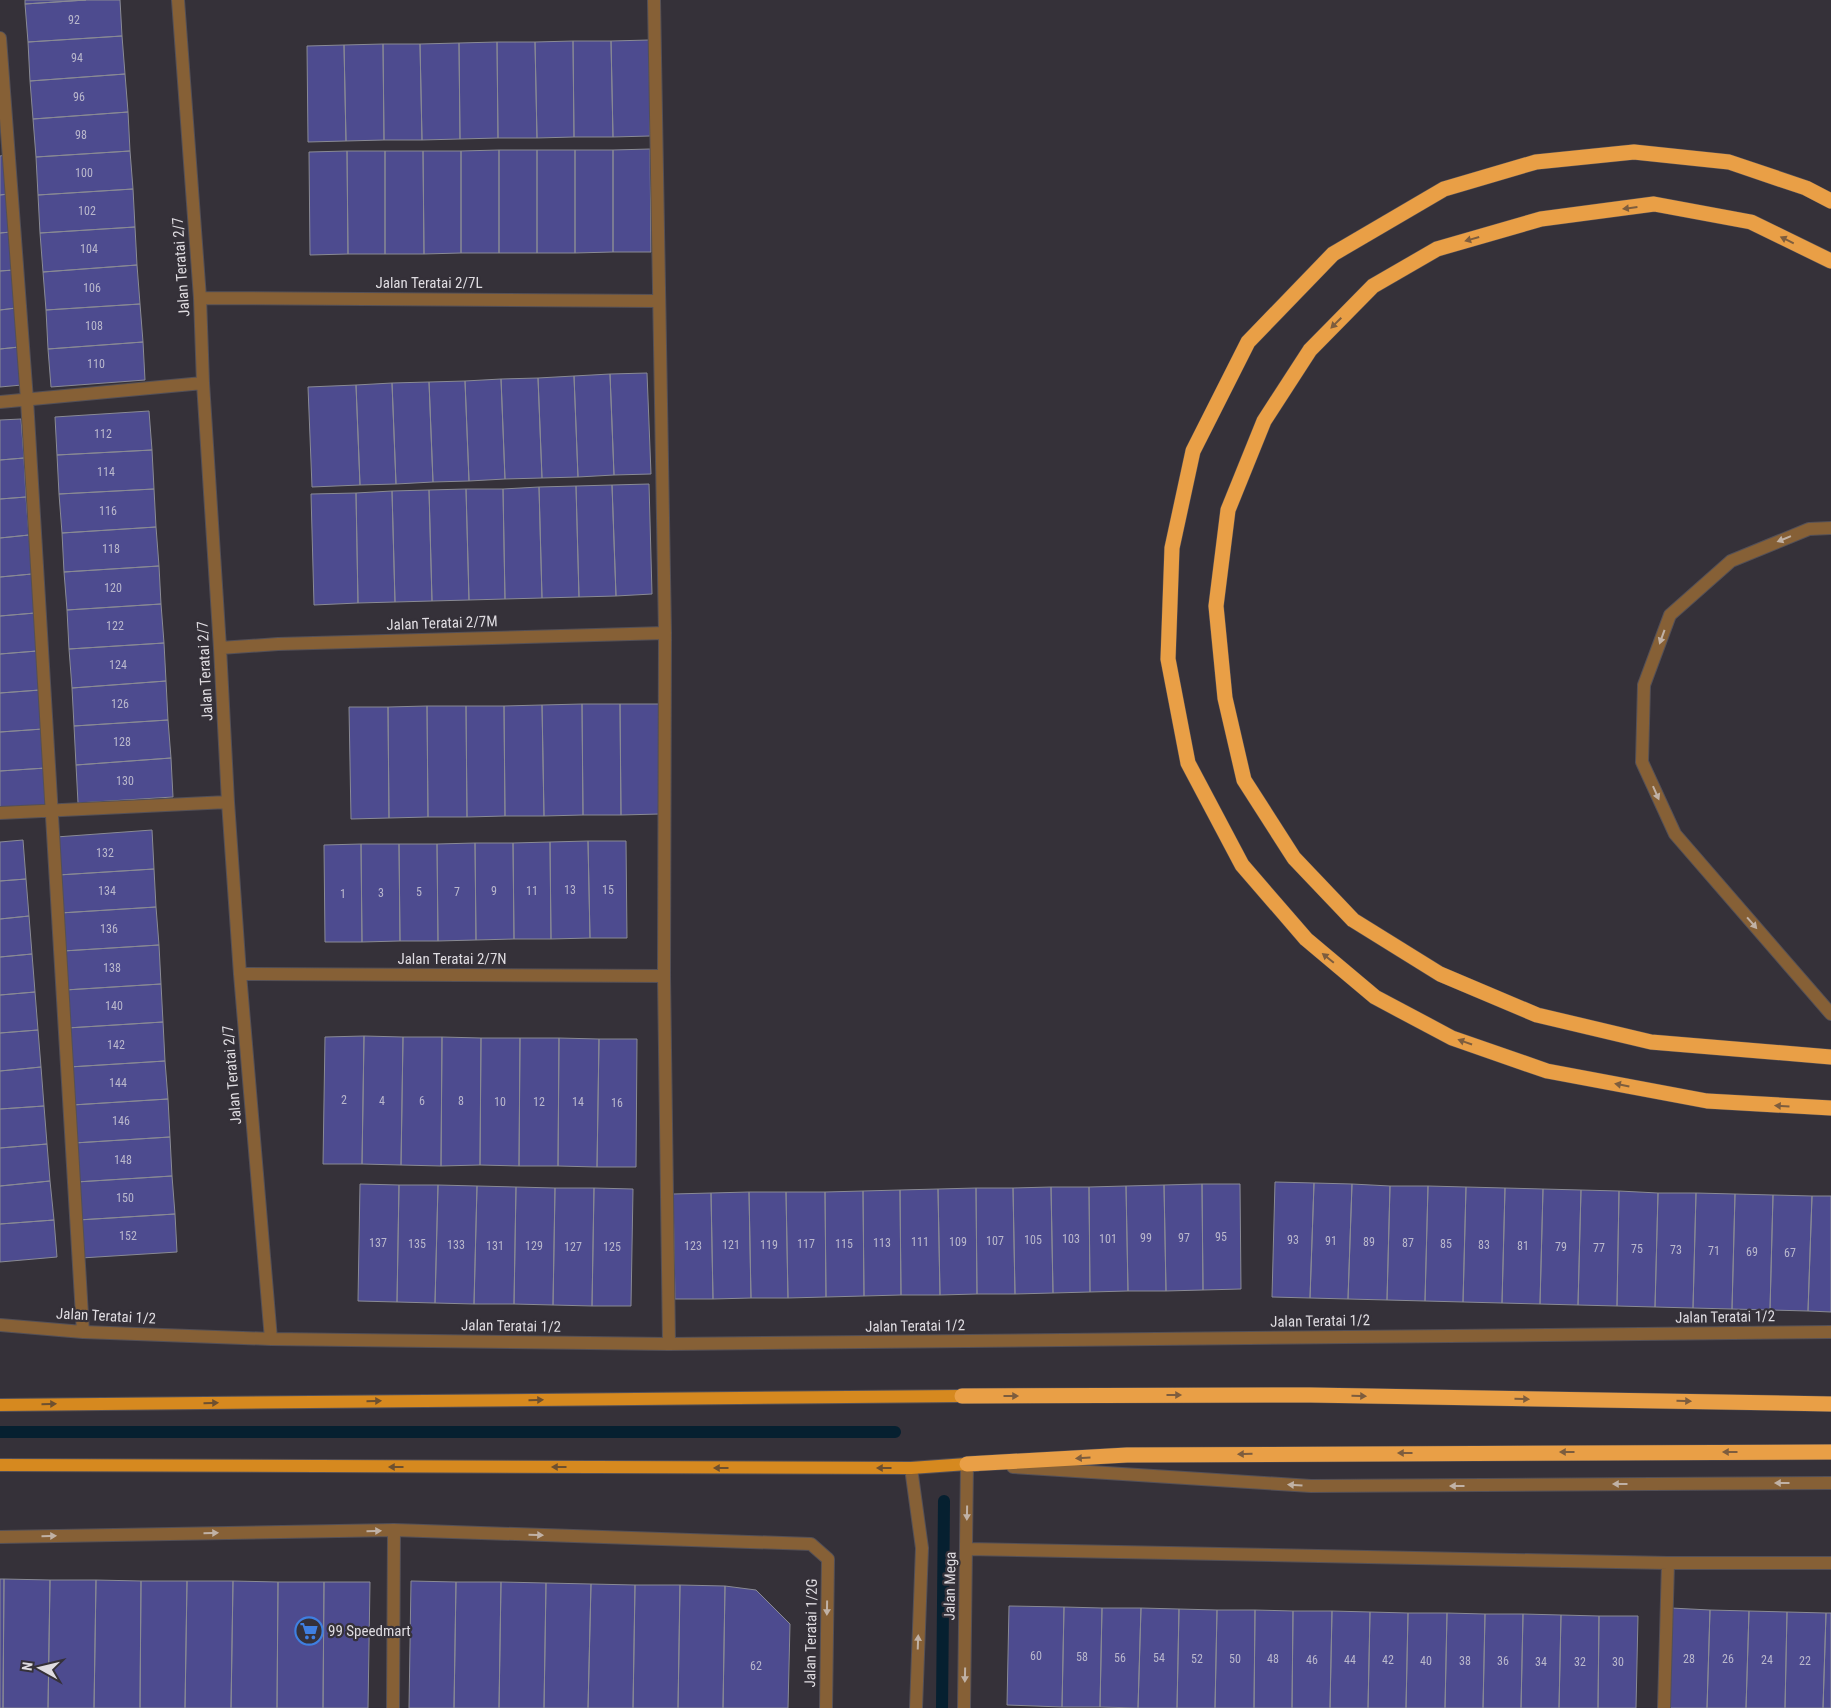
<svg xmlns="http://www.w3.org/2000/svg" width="1831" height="1708" font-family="'Roboto Condensed',sans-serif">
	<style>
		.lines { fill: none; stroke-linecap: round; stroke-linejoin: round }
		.stream { stroke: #062030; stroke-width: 12 }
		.building { fill: #4d4b8f; stroke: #898a94 }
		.minor-casing { stroke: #545057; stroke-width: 14 }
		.major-casing { stroke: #545057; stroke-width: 14 }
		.highway-casing { stroke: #545057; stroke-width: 16 }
		.minor { stroke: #866036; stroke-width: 12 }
		.major { stroke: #d6891f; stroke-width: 12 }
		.highway { stroke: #e99f46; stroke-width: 15 }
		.oneway { fill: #7d5d3e }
		.oneway2 { fill: #c0b1a5 }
		.oneway3 { fill: #6d5030 }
		.labels { text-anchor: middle; stroke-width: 4.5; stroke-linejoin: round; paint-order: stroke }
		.number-label { font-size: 12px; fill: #bab8cc }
		.street-label { font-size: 15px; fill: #dfdce1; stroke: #353139 }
		.poi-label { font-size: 15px; fill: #dfdce1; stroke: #353139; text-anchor: start }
	</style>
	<rect width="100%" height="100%" fill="#353139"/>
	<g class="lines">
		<!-- stream -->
		<path class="stream" d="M0,1432h895
			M942,1708l2,-207"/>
	</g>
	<!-- building -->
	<path class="building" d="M25,0h61l-61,4z
		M86,0h34l2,36 -94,6 -3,-38z
		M122,36l3,38 -95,7 -2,-39z
		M649,40l1,96 -37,1 -2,-96z
		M573,41l1,96 -37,1 -2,-96z
		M573,41h38l2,96h-39z
		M497,42l1,96 -38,1 -1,-96z
		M497,42h38l2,96h-39z
		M459,43l1,96 -38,1 -2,-96z
		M383,44l1,96 -38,1 -2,-96z
		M383,44h37l2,96h-38z
		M344,45l2,96 -38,1 -1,-96z
		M125,74l3,38 -95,7 -3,-38z
		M128,112l2,39 -94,6 -3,-38z
		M650,149l1,103h-38v-102z
		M499,150h38v103h-38z
		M499,150v103h-38v-102z
		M537,150h38v103h-38z
		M575,150h38v102l-38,1z
		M130,151l3,38 -95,6 -2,-38z
		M347,151h38v103h-37z
		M347,151l1,103 -38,1 -1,-103z
		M385,151h38l1,103h-39z
		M423,151h38v102l-37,1z
		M5,155l3,39 -8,1v-39z
		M133,189l2,38 -95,6 -2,-38z
		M8,194l3,38 -11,1v-38z
		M135,227l2,38 -94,7 -3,-39z
		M11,232l3,38 -14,1v-38z
		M137,265l3,39 -94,6 -3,-38z
		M14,270l2,38 -16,2v-39z
		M140,304l3,38 -95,7 -2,-39z
		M16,308l3,39 -19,2v-39z
		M143,342l2,38 -94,7 -3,-38z
		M19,347l3,38 -22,2v-38z
		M647,373l4,101 -37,1 -4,-101z
		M610,374l4,101 -36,2 -4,-101z
		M574,376l4,101 -36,1 -4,-100z
		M538,378l4,100 -37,1 -4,-100z
		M501,379l4,100 -36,2 -4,-100z
		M465,381l4,100 -36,1 -4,-100z
		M429,382l4,100 -37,2 -4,-101z
		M392,383l4,101 -36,1 -4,-100z
		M356,385l4,100 -48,2 -4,-100z
		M149,411l3,39 -95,5 -2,-38z
		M21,419l3,39 -24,2v-40z
		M152,450l2,39 -95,5 -2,-39z
		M24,458l2,39 -26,2v-39z
		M649,484l3,110 -36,2 -4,-111z
		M612,485l4,111 -37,1 -3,-111z
		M576,486l3,111 -37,1 -3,-111z
		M539,487l3,111 -37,1 -2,-110z
		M154,489l2,38 -94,6 -3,-39z
		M466,489h37l2,110 -36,1z
		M466,489l3,111 -37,1 -3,-111z
		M429,490l3,111 -37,1 -3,-111z
		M392,491l3,111 -37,1 -2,-110z
		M356,493l2,110 -44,2 -3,-111z
		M26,497l3,38 -29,3v-39z
		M156,527l3,39 -95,6 -2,-39z
		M29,535l3,39 -32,3v-39z
		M159,566l2,38 -94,6 -3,-38z
		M32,574l3,39 -35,3v-39z
		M161,604l3,39 -95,6 -2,-39z
		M35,613l2,38 -37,3v-38z
		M164,643l2,38 -94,7 -3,-39z
		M37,651l3,39 -40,3v-39z
		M166,681l2,39 -94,6 -2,-38z
		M40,690l3,39 -43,3v-39z
		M582,704l1,111 -39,1 -2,-111z
		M582,704h38l1,111h-38z
		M620,704h39l1,110 -39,1z
		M542,705l2,111h-39l-1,-110z
		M427,706l1,111 -39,1 -1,-111z
		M427,706h39l1,111h-39z
		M466,706h38l1,110 -38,1z
		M349,707h39l1,111 -38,1z
		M168,720l3,38 -95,7 -2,-39z
		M43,729l3,39 -46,3v-39z
		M171,758l2,39 -95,6 -2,-38z
		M46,768l3,39 -49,3v-39z
		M152,830l2,39 -96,6 -2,-38z
		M23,840l3,39 -26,2v-39z
		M588,841h38l1,97h-37z
		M588,841l2,97 -39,1 -1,-97z
		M550,842l1,97h-37l-1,-96z
		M475,843h38l1,96 -38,1z
		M475,843l1,97 -38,1 -1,-97z
		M361,844h38l1,97 -38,1z
		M361,844l1,98h-37l-1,-97z
		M399,844h38l1,97h-38z
		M154,869l2,38 -96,6 -2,-38z
		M26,879l3,37 -29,3v-38z
		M156,907l3,38 -96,6 -3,-38z
		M29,916l3,38 -32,3v-38z
		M159,945l2,39 -96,6 -2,-39z
		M32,954l3,38 -35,3v-38z
		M161,984l2,38 -96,6 -2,-38z
		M35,992l3,38 -38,3v-38z
		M163,1022l2,39 -96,6 -2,-39z
		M38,1030l3,37 -41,4v-38z
		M364,1036l-2,128h-39l2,-127z
		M364,1036l39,1 -2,128 -39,-1z
		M403,1037h39l-1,129 -40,-1z
		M442,1037l39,1 -1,127 -39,1z
		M481,1038h39l-1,128 -39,-1z
		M520,1038h39l-1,128h-39z
		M559,1038l40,1 -2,128 -39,-1z
		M599,1039h38l-1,128h-39z
		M165,1061l3,38 -96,6 -3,-38z
		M41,1067l3,39 -44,3v-38z
		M168,1099l2,38 -96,6 -2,-38z
		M44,1106l3,38 -47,4v-39z
		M170,1137l2,39 -96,6 -2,-39z
		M47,1144l3,37 -50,5v-38z
		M172,1176l3,38 -97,6 -2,-38z
		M50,1181l4,39 -54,4v-38z
		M1275,1182l39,1 -4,115 -38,-1z
		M1314,1183l38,1 -4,115 -38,-1z
		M360,1184l39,1 -2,117 -39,-1z
		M1202,1184h38l1,105 -38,1z
		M1202,1184l1,106 -37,1 -2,-106z
		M1352,1184l38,2 -3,114 -39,-1z
		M399,1185h39l-3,118 -38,-1z
		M438,1185l39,1 -3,118 -39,-1z
		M1164,1185l2,106h-38l-2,-105z
		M477,1186l39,1 -2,117h-40z
		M1126,1186l2,105 -38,1 -1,-105z
		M1390,1186h38l-3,115 -38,-1z
		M1428,1186l38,1 -3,115 -38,-1z
		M516,1187l39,1 -2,117 -39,-1z
		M1051,1187h38l1,105 -37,1z
		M1051,1187l2,106 -38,1 -2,-106z
		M1466,1187l39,1 -3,115 -39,-1z
		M555,1188h39l-2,118 -39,-1z
		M594,1188l39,1 -2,117h-39z
		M976,1188h37l2,106h-38z
		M976,1188l1,106 -37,1 -2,-106z
		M1505,1188l38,1 -3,115 -38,-1z
		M938,1189l2,106h-39l-1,-105z
		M1543,1189l38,1 -3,115 -38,-1z
		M900,1190l1,105 -37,1 -1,-105z
		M1581,1190l38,1 -2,115 -39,-1z
		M863,1191l1,105 -38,1 -1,-105z
		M1619,1191l39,2 -3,114 -38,-1z
		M749,1192h37l2,106h-37z
		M749,1192l2,106 -38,1 -2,-106z
		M786,1192h39l1,105 -38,1z
		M711,1193l2,106h-38l-2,-105z
		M1658,1193h38l-3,115 -38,-1z
		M1696,1193l39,1 -3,115 -39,-1z
		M1735,1194l38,1 -3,115 -38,-1z
		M1773,1195l39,1 -4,115 -38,-1z
		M1812,1196h19v116l-23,-1z
		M175,1214l2,38 -96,6 -3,-38z
		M54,1220l3,37 -57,5v-38z
		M0,1579h4l-1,129h-3z
		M4,1579l46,1 -2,128h-45z
		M50,1580h46l-2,128h-46z
		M96,1580l45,1 -1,127h-46z
		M141,1581h46l-2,127h-45z
		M187,1581h46l-2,127h-46z
		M233,1581l45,1 -1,126h-46z
		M411,1581l45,1 -2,126h-45z
		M278,1582h46l-1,126h-46z
		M324,1582h46l-2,126h-45z
		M456,1582h45l-2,126h-45z
		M501,1582l45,1 -2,125h-45z
		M546,1583l45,1 -3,124h-44z
		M591,1584l44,1 -2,123h-45z
		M635,1585h45l-2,123h-45z
		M680,1585l45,1 -2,122h-45z
		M725,1586l31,4 34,34 -2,84h-65z
		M1009,1606l55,1 -2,100 -55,-2z
		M1064,1607l38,1 -2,99h-38z
		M1102,1608h39l-3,100 -38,-1z
		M1141,1608l38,1 -2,99h-39z
		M1671,1608l39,2 -3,98h-38z
		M1179,1609l38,1 -2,98h-38z
		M1217,1610h38l-1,98h-39z
		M1255,1610l38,1 -1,97h-38z
		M1710,1610l39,1 -3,97h-39z
		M1293,1611h39l-2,97h-38z
		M1332,1611l38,1 -2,96h-38z
		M1749,1611l38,1 -2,96h-39z
		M1370,1612l38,1 -2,95h-38z
		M1787,1612l39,1 -3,95h-38z
		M1408,1613h39l-2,95h-39z
		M1447,1613l38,1 -2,94h-38z
		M1826,1613h5v95h-8z
		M1485,1614h38l-2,94h-38z
		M1523,1614l38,1 -2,93h-38z
		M1561,1615l38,1 -1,92h-39z
		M1599,1616h39l-2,92h-38z"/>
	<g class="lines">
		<!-- minor casing -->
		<g class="minor-casing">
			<path id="minor" d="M178,0l22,298 3,85 17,265 8,154 12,172 31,365
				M654,0l11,633 -1,343 5,368
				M0,38l27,362 56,932
				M200,298l458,3
				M0,402l203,-19
				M1831,528l-22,1 -78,32 -61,54 -26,70 -2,77 33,72 156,180
				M220,648l58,-4 387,-11
				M0,813l228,-11
				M240,974l424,2
				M0,1325l83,7 188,7 398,5 1162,-12
				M1013,1467l298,19 520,-3
				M911,1468l11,80 -6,160
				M0,1537l394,-7 417,14 17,15 -2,149
				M967,1549l701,14h163
				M393,1708l1,-178
				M964,1708l3,-244 9,1
				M1664,1708l4,-145"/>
		</g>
		<!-- major casing -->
		<g class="major-casing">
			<path id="major" d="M0,1405l962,-9
				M0,1465l911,3 56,-4"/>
		</g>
		<!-- highway casing -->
		<g class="highway-casing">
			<path id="highway" d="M1831,201l-25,-13 -77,-26 -95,-10 -98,10 -92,27 -111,65 -85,88 -55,109 -21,97 -4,111 20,104 54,102 64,74 69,58 77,41 95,33 160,30 124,7
				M1831,261l-80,-39 -97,-18 -113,15 -104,30 -64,37 -63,64 -46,71 -36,89 -12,96 9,92 19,82 50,78 59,62 87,54 97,41 114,27 180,15
				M962,1396l348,-1 521,9
				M967,1464l160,-9 704,-3"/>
		</g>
		<!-- minor -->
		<use href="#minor" class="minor"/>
		<!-- major -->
		<use href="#major" class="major"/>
		<!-- highway -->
		<use href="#highway" class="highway"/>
	</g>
	<!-- one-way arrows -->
	<defs><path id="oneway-solid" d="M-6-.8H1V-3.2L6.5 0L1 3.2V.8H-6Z" transform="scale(1.25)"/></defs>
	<g class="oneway">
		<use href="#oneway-solid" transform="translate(1630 208) rotate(173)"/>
		<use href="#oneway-solid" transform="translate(1472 239) rotate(164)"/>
		<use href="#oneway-solid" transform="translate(1787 240) rotate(-154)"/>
		<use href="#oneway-solid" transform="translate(1336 323) rotate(135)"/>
		<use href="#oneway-solid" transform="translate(1328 958) rotate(-141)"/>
		<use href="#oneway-solid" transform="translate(1465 1042) rotate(-161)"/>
		<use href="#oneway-solid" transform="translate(1622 1085) rotate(-169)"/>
		<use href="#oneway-solid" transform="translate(1782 1106) rotate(-177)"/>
		<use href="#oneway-solid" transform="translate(1174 1395)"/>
		<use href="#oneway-solid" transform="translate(1011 1396)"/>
		<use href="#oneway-solid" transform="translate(1359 1396) rotate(1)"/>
		<use href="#oneway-solid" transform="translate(1522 1399) rotate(1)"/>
		<use href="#oneway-solid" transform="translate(1684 1401) rotate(1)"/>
		<use href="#oneway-solid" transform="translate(1567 1452) rotate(180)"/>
		<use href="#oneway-solid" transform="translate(1730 1452) rotate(180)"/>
		<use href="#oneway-solid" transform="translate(1405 1453) rotate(180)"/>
		<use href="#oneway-solid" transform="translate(1245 1454) rotate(179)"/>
		<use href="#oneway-solid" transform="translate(1083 1458) rotate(177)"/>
	</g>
	<g class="oneway2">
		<use href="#oneway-solid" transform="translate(1784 539) rotate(158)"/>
		<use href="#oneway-solid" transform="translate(1662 637) rotate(110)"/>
		<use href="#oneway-solid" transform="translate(1656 793) rotate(66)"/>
		<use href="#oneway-solid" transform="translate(1752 923) rotate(49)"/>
		<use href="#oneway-solid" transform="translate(1782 1483) rotate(180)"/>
		<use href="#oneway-solid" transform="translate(1620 1484) rotate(180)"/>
		<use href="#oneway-solid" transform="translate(1295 1485) rotate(-176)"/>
		<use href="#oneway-solid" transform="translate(1457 1486) rotate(180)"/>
		<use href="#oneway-solid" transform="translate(967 1513) rotate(91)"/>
		<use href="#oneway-solid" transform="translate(374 1531) rotate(-1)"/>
		<use href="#oneway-solid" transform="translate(211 1533) rotate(-1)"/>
		<use href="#oneway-solid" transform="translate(536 1535) rotate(2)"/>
		<use href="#oneway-solid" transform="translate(49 1536) rotate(-1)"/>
		<use href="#oneway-solid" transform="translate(827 1608) rotate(91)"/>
		<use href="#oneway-solid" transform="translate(918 1642) rotate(-88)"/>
		<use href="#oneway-solid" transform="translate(965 1675) rotate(91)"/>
	</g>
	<g class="oneway3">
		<use href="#oneway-solid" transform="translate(536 1400) rotate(-1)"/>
		<use href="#oneway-solid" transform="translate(374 1401) rotate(-1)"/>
		<use href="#oneway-solid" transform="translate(211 1403) rotate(-1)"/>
		<use href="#oneway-solid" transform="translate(49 1404) rotate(-1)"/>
		<use href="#oneway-solid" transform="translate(396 1467) rotate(-180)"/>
		<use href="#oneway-solid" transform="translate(559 1467) rotate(-180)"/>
		<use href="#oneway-solid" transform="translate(721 1468) rotate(-180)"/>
		<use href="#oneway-solid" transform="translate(884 1468) rotate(-180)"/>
	</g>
	<!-- icons -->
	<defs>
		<g id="supermarket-ring" transform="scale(1.4375)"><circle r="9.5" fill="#353139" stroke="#3f7fe0" stroke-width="1.5"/><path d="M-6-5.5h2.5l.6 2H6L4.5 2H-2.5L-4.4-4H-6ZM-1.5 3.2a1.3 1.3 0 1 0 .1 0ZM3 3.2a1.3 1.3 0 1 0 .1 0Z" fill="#3f7fe0"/></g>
	</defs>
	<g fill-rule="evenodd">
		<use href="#supermarket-ring" x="309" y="1631"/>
	</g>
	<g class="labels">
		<!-- number labels -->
		<g class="number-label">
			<text x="74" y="24">92</text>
			<text x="77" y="62">94</text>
			<text x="79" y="101">96</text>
			<text x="81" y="139">98</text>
			<text x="84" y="177">100</text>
			<text x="87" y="215">102</text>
			<text x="89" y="253">104</text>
			<text x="92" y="292">106</text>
			<text x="94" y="330">108</text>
			<text x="96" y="368">110</text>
			<text x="103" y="438">112</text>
			<text x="106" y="476">114</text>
			<text x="108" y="515">116</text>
			<text x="111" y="553">118</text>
			<text x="113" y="592">120</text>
			<text x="115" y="630">122</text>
			<text x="118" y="669">124</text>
			<text x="120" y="708">126</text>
			<text x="122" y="746">128</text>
			<text x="125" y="785">130</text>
			<text x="105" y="857">132</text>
			<text x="570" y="894">13</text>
			<text x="608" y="894">15</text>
			<text x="107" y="895">134</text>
			<text x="494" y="895">9</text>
			<text x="532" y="895">11</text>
			<text x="419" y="896">5</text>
			<text x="457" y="896">7</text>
			<text x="381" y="897">3</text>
			<text x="343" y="898">1</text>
			<text x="109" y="933">136</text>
			<text x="112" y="972">138</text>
			<text x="114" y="1010">140</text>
			<text x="116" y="1049">142</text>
			<text x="118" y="1087">144</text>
			<text x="344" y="1104">2</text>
			<text x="382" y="1105">4</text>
			<text x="422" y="1105">6</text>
			<text x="461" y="1105">8</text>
			<text x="500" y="1106">10</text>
			<text x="539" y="1106">12</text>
			<text x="578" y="1106">14</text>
			<text x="617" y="1107">16</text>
			<text x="121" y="1125">146</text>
			<text x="123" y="1164">148</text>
			<text x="125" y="1202">150</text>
			<text x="128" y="1240">152</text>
			<text x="1221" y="1241">95</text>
			<text x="1146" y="1242">99</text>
			<text x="1184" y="1242">97</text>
			<text x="1071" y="1243">103</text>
			<text x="1108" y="1243">101</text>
			<text x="1033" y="1244">105</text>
			<text x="1293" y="1244">93</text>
			<text x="995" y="1245">107</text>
			<text x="1331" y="1245">91</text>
			<text x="920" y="1246">111</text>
			<text x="958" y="1246">109</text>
			<text x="1369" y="1246">89</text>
			<text x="378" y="1247">137</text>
			<text x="882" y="1247">113</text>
			<text x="1408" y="1247">87</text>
			<text x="417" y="1248">135</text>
			<text x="806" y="1248">117</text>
			<text x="844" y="1248">115</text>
			<text x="1446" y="1248">85</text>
			<text x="456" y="1249">133</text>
			<text x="731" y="1249">121</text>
			<text x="769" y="1249">119</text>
			<text x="1484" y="1249">83</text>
			<text x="495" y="1250">131</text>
			<text x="534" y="1250">129</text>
			<text x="693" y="1250">123</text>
			<text x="1523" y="1250">81</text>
			<text x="573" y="1251">127</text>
			<text x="612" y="1251">125</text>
			<text x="1561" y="1251">79</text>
			<text x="1599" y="1252">77</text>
			<text x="1637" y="1253">75</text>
			<text x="1676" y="1254">73</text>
			<text x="1714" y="1255">71</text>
			<text x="1752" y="1256">69</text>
			<text x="1790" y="1257">67</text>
			<text x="1036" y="1660">60</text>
			<text x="1082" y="1661">58</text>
			<text x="1120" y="1662">56</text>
			<text x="1159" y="1662">54</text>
			<text x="1197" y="1663">52</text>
			<text x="1235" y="1663">50</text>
			<text x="1273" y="1663">48</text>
			<text x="1689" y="1663">28</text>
			<text x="1728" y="1663">26</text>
			<text x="1312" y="1664">46</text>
			<text x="1350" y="1664">44</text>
			<text x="1388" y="1664">42</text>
			<text x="1767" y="1664">24</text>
			<text x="1426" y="1665">40</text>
			<text x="1465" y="1665">38</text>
			<text x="1503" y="1665">36</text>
			<text x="1805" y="1665">22</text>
			<text x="1541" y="1666">34</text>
			<text x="1580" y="1666">32</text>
			<text x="1618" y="1666">30</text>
			<text x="756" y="1670">62</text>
		</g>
		<!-- street labels -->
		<g class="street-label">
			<text transform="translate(181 267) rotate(-94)" y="5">Jalan Teratai 2/7</text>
			<text x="429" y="288">Jalan Teratai 2/7L</text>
			<text transform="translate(442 623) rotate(-2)" y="5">Jalan Teratai 2/7M</text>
			<text transform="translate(205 671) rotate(-93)" y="5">Jalan Teratai 2/7</text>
			<text x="452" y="964">Jalan Teratai 2/7N</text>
			<text transform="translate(232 1075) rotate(-95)" y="5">Jalan Teratai 2/7</text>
			<text transform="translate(106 1316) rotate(3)" y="5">Jalan Teratai 1/2</text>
			<text transform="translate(1725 1317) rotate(-1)" y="5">Jalan Teratai 1/2</text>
			<text transform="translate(1320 1321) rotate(-1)" y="5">Jalan Teratai 1/2</text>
			<text transform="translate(511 1326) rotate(1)" y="5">Jalan Teratai 1/2</text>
			<text transform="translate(915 1326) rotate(-1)" y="5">Jalan Teratai 1/2</text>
			<text transform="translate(950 1586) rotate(-89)" y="5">Jalan Mega</text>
			<text transform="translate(811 1633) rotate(-89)" y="5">Jalan Teratai 1/2G</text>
		</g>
		<!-- poi labels -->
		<g class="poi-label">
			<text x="328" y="1636">99 Speedmart</text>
		</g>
	</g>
	<!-- north arrow -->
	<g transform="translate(40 1668) rotate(278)" stroke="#353139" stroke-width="4" paint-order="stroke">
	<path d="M0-4L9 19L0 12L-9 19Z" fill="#dfdce1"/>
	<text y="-8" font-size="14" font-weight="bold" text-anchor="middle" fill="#dfdce1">N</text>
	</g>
</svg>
